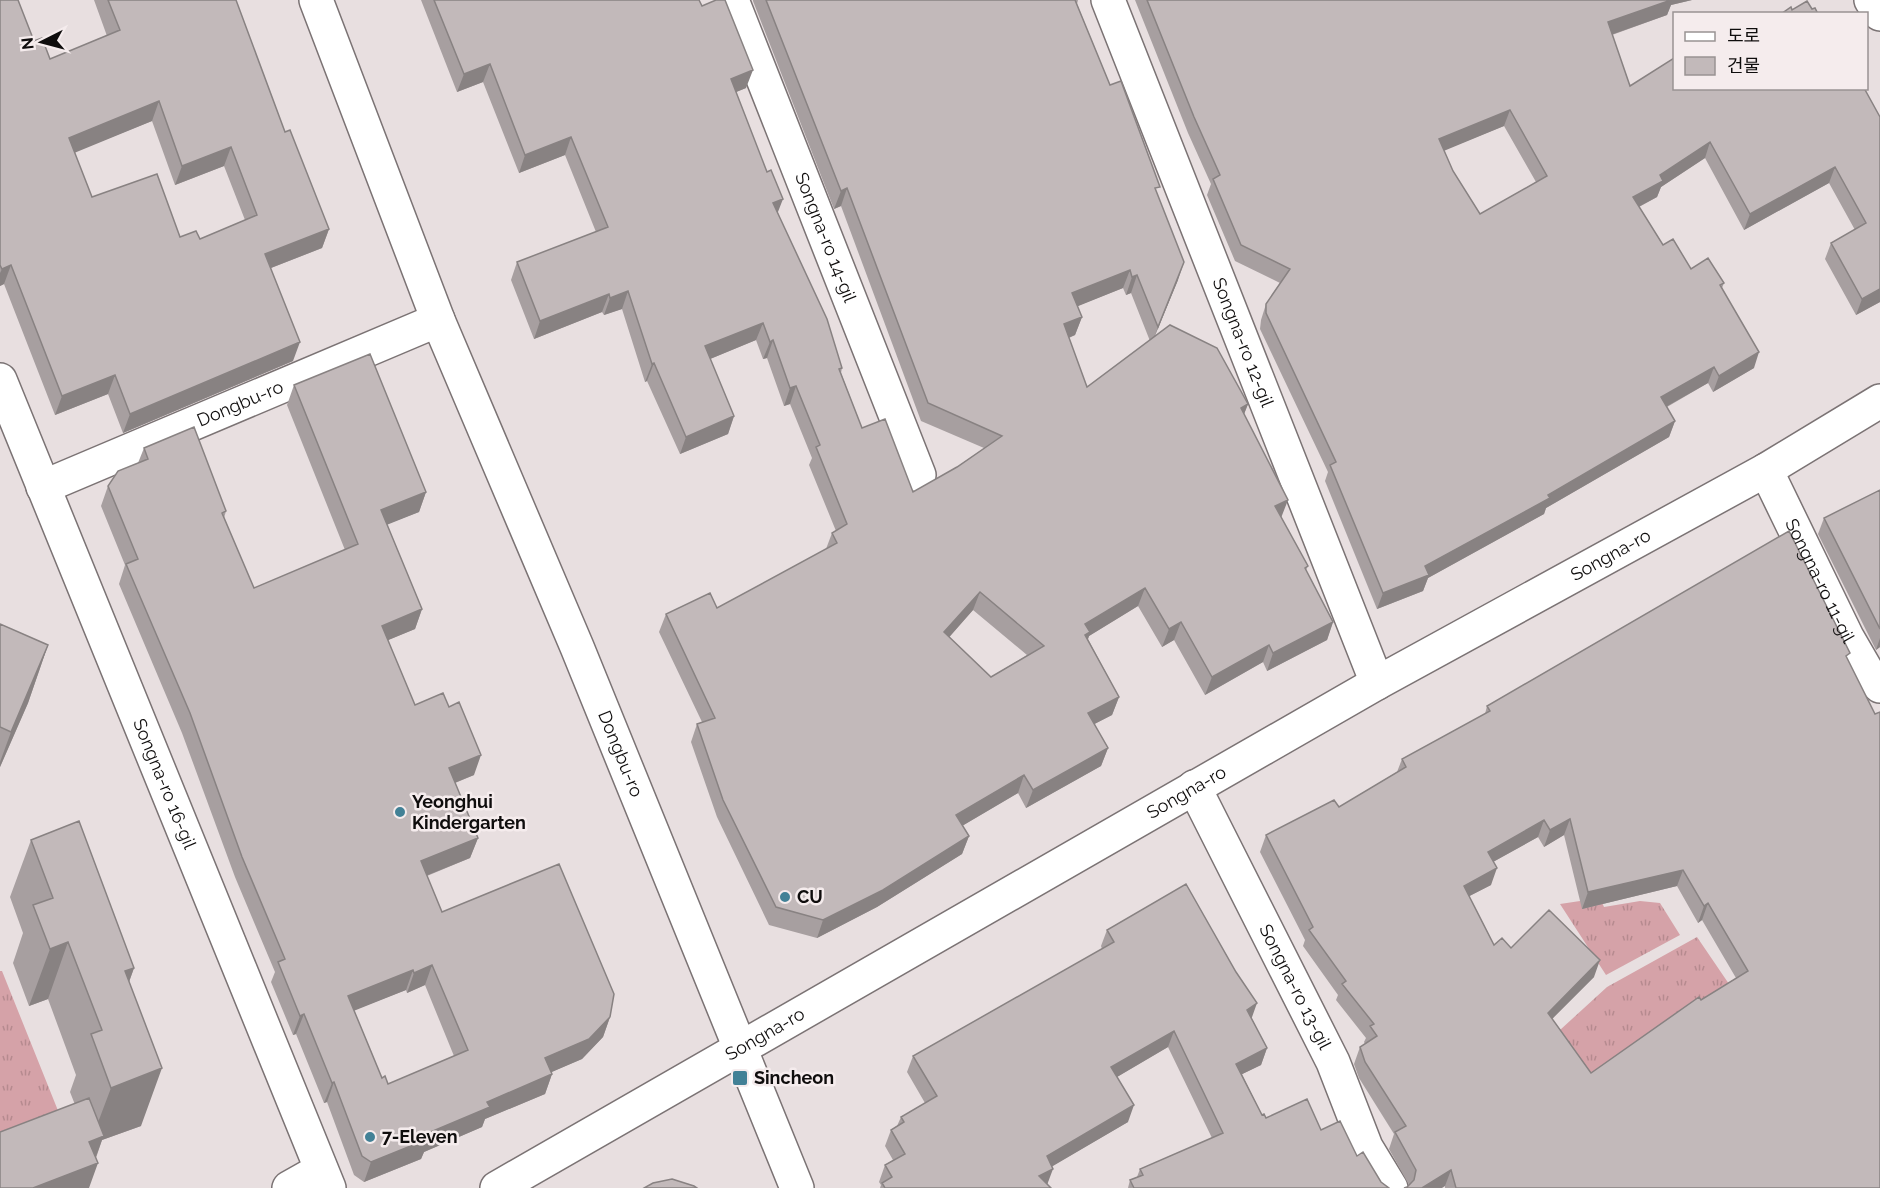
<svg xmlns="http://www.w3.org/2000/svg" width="1880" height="1188" font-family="Raleway,'Noto Sans KR',sans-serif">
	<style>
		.grass { fill: url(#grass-tufts) }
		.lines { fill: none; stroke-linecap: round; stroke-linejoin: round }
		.street-casing { stroke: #7b7374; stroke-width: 36 }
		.secondary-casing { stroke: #7b7374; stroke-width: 36 }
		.street { stroke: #fff; stroke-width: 33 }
		.secondary { stroke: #fff; stroke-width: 33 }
		.wall { fill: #a79fa0; fill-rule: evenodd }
		.shaded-wall { fill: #888282 }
		.building { fill: #c2b9ba; stroke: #888282; stroke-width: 1.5; fill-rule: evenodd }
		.poi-dot { fill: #428196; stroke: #f5eced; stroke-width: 2 }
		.labels { text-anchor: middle; stroke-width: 5; stroke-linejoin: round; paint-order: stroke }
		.street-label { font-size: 18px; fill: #0f0d0d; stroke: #f5eced }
		.poi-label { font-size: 18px; font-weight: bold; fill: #0f0d0d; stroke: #f5eced; text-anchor: start }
	</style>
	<defs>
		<pattern id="grass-tufts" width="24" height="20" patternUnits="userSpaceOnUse" patternTransform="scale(1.5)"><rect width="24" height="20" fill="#d5a2a8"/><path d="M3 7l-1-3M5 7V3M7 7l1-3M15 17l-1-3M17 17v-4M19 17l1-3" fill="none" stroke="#b68a8f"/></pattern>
	</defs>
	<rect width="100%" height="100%" fill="#e8dfe0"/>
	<!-- grass -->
	<path class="grass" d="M1600,898l4,9 36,-6 20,2 20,32 -74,40 -46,-71z
		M1697,937l32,47 -139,91 -30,-45 47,-43z
		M0,971h2l67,167 -69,28z"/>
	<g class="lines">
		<!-- street casing -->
		<g class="street-casing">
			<g id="street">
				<path id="s1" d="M732,0l187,475"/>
				<path id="s2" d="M1108,0l269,683"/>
				<path id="s3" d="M0,380l329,808"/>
				<path id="s4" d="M1766,470l81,167 22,38 11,11"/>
				<path id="s5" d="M43,487l395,-167"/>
				<path id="s6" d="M1194,787l139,275 33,85 25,41"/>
				<path d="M289,1188l32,-18"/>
			</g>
		</g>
		<!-- secondary casing -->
		<g class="secondary-casing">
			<g id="secondary">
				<path id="s7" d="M316,0l122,320 139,327 220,541"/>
				<path d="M1871,0l9,14"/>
				<path id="s8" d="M497,1188l880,-505 389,-213 114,-69"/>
			</g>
		</g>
		<!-- street -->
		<use href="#street" class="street"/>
		<!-- secondary -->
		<use href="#secondary" class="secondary"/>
	</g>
	<!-- wall -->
	<path class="wall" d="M0,0l50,59 57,-23 -13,-36h142l49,132 44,97 -7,19 -51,20 22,93 -170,72 -15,-39 -53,21 -51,-131 -4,2zM152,121l23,64 49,-19 21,54 -45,19 -20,-2 -88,-40 -18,-45z
		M421,0h278l47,88 -10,4 42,121 64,155 -1,5 21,55 51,64 44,-25 27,-19 -63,-27 -80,-215 -7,3 -81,-208v-1h325l-1,4 33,81 47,109 21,86 -24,58 94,66 -4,10 37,104 27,48 -2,4 27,52 -6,18 -60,31 -4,-9 -58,33 -31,-55 -12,7 -24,-41 -49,30 -1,3 31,58 -7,18 -18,9 14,24 -7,18 -75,42 -8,-15 -56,33 7,10 -7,18 -85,53 -60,31 -48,-13 -52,-108 -26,-75 6,-18 5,-2 -43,-90 7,-18 51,-6 109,-59 6,-16 4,-2 -27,-66 3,-7 -22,-54 -6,2 -17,-48 -4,1 -7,-19 -46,19 24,57 -6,18 -48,20 -33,-73 -2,1 -23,-73 -18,6 -2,-3 -68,27 -23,-59 6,-18 79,-30 -31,-77 -46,18 -36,-91 -26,10zM1123,288l3,7 5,-2 19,48 -63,46 -18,-49 6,-3 7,-18 -5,-11zM973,610l54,45 -36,22 -42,-40z
		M1135,0h557l-21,5 -4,10 -55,20 18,51 234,2 16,214 -24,13 -31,-56 6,-16 24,-13 -26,-47 -85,47 -39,-72 -44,29 -4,10 -18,10 24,38 28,24 33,14 -2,5 32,80 -41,24 -5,-9 -41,24 8,14 -6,16 -123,71 -2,6 -116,64 -5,13 -46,18 -52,-128 3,-9 -68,-143 1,-9 5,-16 14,-21 -45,-22 -28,-66 4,-11 -23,-51zM1504,126l32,56 -56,32 -27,-43 -9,-21z
		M294,385l132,107 -7,20 -32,12 35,85 -7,20 -27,11 27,65 59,70 -19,8 23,55 -8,20 -43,18 15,36 168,105 -7,20 -21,22 -31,13 1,2 -7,20 -60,25 -3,8 -58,25 -3,7 -57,23 -10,-7 -27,-73 -3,1 -28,-69 -3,1 -22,-53 4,-10 -40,-95 -53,-144 -63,-149 6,-19 -24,-59 7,-20 30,-23 6,-15 82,63 -2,7 30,70 91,-38 -58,-145zM425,985l29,71 -66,28 -6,-6 -28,-68 52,-20 1,3z
		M1880,490v157l-4,3 -58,-116 6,-16z
		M0,624l48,21 -20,58 -28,64z
		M1848,659l32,529h-435v-2l-38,1 2,-2 -20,-36 5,-15 -35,-56 -5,-14 6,-17 5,-3 -1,-2 2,-4 -30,-38 2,-5 -35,-49 2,-6 -45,-88 6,-17 73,-28 58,-35 5,-13 83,-45 2,-8zM1564,835l18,74 95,-23 21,37 4,-3 34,58 -35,22 -110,73 -39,-54 42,-42 -83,-29 -17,-3 -25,-49 22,-11 2,-23 45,-25 6,10z
		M31,840l103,128 -5,14 12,144 -39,14 -6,18 -26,-66 6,-17 -28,-76 -19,7 -16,-43 10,-30 -13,-36z
		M1107,930l145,89 15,29 -6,17 -19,9 20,41 4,3 55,12 36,26 24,26 8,6h-261l2,-8 7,-3 3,-8 72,-31 -44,-91 -51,30 11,45 -76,44 -5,19 4,3h-171l1,-3 -2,-3 6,-17 8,-5 -8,-14 6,-16 6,-4 4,-9 24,-14 -18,-31 6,-16 189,-107 -1,-3z"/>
	<!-- shaded-wall -->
	<path class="shaded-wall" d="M1665,0h27l-21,5 -4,10 -65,23 6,-16z
		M490,64l-7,18 -26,10 7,-18z
		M753,70l-7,18 -22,9 7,-18z
		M159,101l-7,20 -90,37 7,-20z
		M1510,110l-6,16 -70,29 5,-16z
		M571,137l-6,18 -46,18 6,-18z
		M1710,142l-5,16 -44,29 -4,10 -30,16 6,-16 27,-22z
		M231,147l-7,19 -49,19 7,-19z
		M1835,167l-6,16 -85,47 6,-16z
		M847,188l-6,18 -7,3 7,-18z
		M783,199l-7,18 -3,-14z
		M329,229l-7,19 -64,25 7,-19z
		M1184,262l-6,18 -27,65 7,-18z
		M11,265l-7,19 -4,2v-13l2,-4z
		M1130,270l-7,18 -57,23 6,-18z
		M1137,275l-6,18 -5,2 6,-18z
		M1880,289v13l-24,13 6,-16z
		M628,291l-6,18 -18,6 6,-17z
		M609,294l-7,18 -68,27 6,-18z
		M1082,317l-7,18 -17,7 6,-18z
		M763,323l-7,17 -58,24 7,-18z
		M773,340l-6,18 -4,1 7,-17z
		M300,342l-7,19 -170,72 7,-19z
		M1759,352l-5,16 -41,24 6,-16z
		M654,363l-7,18 -2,1 7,-18z
		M1714,367l-6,16 -53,30 6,-16z
		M115,375l-7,19 -53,21 7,-19z
		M796,386l-6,18 -6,2 6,-18z
		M1248,404l-7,18v-14z
		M734,416l-6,18 -48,20 6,-17z
		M1675,421l-6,16 -123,71 -2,6 -116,64 -5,13 -46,18 6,-16 42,-27z
		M426,492l-7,20 -45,18 7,-20z
		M1288,500l-7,18 -6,-12z
		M1145,588l-7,18 -49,30 -5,14 1,-26z
		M980,592l-7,18 -35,40 6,-18z
		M422,609l-7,20 -41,17 8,-20z
		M1181,622l-7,18 -12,7 7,-18z
		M1333,622l-6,18 -60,31 6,-18z
		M1880,638v9l-4,3z
		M48,645l-20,58 -28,64v-5l11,-30z
		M1269,645l-6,17 -58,33 7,-18z
		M1119,697l-7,18 -31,16 7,-18z
		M1108,748l-7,18 -75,42 7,-18z
		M481,755l-7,20 -32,13 7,-20z
		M1024,775l-6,18 -68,40 6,-18z
		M1570,819l-6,16 -20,12 6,-17z
		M1544,820l-6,17 -56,31 6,-16z
		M969,836l-7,18 -85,53 -60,31 6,-18z
		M478,838l-8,20 -57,23 8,-20z
		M1497,868l-6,17 -33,17 6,-16z
		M1683,870l-6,16 -95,23 6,-17z
		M1708,903l-6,17 -4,3 6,-17z
		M68,942l-20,57 -19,7 21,-57z
		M1600,960l-6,17 -52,52 6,-16z
		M432,965l-7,20 -18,8 7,-20z
		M134,968l-21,58 12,-55z
		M413,970l-7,20 -65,26 7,-20z
		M1257,1003l-6,17 -4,-10z
		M304,1014l-8,20 -3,1 7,-19z
		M610,1017l-7,20 -21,22 -44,19 7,-20z
		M1174,1031l-6,16 -63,37 6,-17z
		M1267,1048l-6,17 -31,15 6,-16z
		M162,1068l-21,58 -39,14 -9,25 5,-2 -9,25h-56l56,-46 2,-1 20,-53z
		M552,1074l-7,20 -60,25 -3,8 -58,25 -3,7 -57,23 7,-20 116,-60z
		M334,1082l-7,20 -3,1 8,-20z
		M1134,1105l-6,17 -87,51 6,-17z
		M1053,1169l-6,16 -8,-9z
		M1451,1170l-6,16 -3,2h-20z"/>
	<!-- building -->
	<path class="building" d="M0,0h18l16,41 8,-3 8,21 70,-29 -12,-30h128l49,132 5,-2 39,99 -64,25 35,88 -170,72 -15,-39 -53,21 -51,-131 -9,4 -2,-4zM159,101l23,65 49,-19 26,68 -57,24 -4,-8 -16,6 -23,-63 -65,23 -23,-59z
		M434,0h265l3,6 14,-6h9l28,70 -22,9 36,93 4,-2 12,29 -10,4 54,116 15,49 -3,1 23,59 23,-9 28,73 44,-25 45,-31 -74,-33 -81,-215 -6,3 -75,-191h309l35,85 11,-4 39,106 -5,1 29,74 -26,65 -21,-52 -5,2 -2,-7 -58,23 10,24 -18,7 23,63 83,-62 47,23 31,56 -7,4 47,92 -13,6 33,60 -3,2 28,54 -60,31 -4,-8 -57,32 -31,-55 -12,7 -24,-41 -60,36 5,8 -5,3 34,62 -31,16 20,35 -75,42 -9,-15 -68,40 13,21 -86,54 -60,30 -47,-13 -53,-107 -26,-76 18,-6 -49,-104 44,-21 7,15 120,-65 -5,-10 15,-9 -31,-77 4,-2 -24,-59 -6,2 -17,-48 -3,2 -7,-19 -58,23 29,70 -48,21 -32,-74 -2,1 -24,-73 -18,7 -1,-4 -69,27 -23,-59 91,-35 -37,-90 -46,18 -35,-91 -26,10zM980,592l64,54 -53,31 -47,-45z
		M1147,0h524l-63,22 22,64 44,-28v30h190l16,29v172l-18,10 -31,-56 35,-20 -31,-56 -85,47 -40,-72 -50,33 3,6 -30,16 30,48 10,-6 18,30 17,-11 16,25 -4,2 39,67 -40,24 -5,-9 -53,30 14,24 -127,74 2,3 -125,68 4,9 -46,18 -53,-128 6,-3 -70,-149v-9l24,-35 -49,-24 -28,-66 7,-4 -26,-58zM1510,110l37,66 -67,38 -27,-43 -14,-32z
		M1807,1l5,8 3,-1 3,6h-37l10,-7 1,3z
		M370,354l56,138 -45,18 41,99 -40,17 33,79 28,-12 6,14 10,-5 22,53 -32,13 29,70 -57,23 21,51 117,-48 55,130 -4,23 -21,22 -44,19 7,16 -65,28 3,5 -64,27 2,5 -57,23 -9,-6 -28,-74 -2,1 -28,-69 -4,2 -22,-54 7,-3 -43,-102 -52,-144 -64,-149 12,-5 -30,-73 10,-15 30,-12 -4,-11 50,-21 32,84 -4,2 32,75 104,-44 -64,-159zM432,965l36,85 -80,34 -3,-8 -3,2 -34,-82 65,-26 1,3z
		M1880,490v139l-56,-111z
		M1789,531l61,122 -4,3 29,58 5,-2v476h-424l-5,-18 -29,18h-18l3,-1 7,-7 2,-10 -21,-38 11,-6 -41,-64 -5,-15 17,-11 -7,-10 4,-2 -32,-40 4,-3 -37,-51 4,-3 -47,-92 68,-35 5,7 67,-40 -4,-8 88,-48 -3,-5zM1570,819l18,73 95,-22 21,36 4,-3 40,68 -47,29 -2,-3 -108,76 -43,-60 52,-53 -51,-50 -38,38 -9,-10 -8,7 -30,-59 33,-18 -9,-16 56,-32 6,10z
		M0,624l48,21 -37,87 -11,-5z
		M79,821l55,147 -9,3 37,97 -51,20 -20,-54 11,-4 -34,-88 -18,7 -17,-44 20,-7 -22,-58z
		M1186,884l50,88 21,31 -10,7 20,38 -31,16 26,51 2,-1 2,4 41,-19 14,31 19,-9 17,35 6,-4 18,30 8,6h-255l-4,-8 13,-5 -3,-6 83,-36 -49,-102 -63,36 23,38 -87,51 6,13 -14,7 12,12h-166l-3,-5 10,-6 -7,-12 20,-11 -14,-24 13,-8 -3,-5 36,-21 -24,-40 201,-114 -7,-12z
		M89,1098l15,38 -15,6 9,21 -65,25h-33v-56z
		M672,1179l22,7 3,2h-53l9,-5z"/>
	<!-- markers -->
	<g class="poi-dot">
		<circle cx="400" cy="812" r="6"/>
		<circle cx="785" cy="897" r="6"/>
		<rect x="732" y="1070" width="16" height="16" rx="3"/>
		<circle cx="370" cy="1137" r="6"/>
	</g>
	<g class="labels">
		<!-- street labels -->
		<g class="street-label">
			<text dy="6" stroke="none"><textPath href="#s1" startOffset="255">Songna-ro 14-gil</textPath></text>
			<text dy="6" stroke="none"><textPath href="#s2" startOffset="368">Songna-ro 12-gil</textPath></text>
			<text dy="6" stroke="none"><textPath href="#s5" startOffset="214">Dongbu-ro</textPath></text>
			<text dy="6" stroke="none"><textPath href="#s8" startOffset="1281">Songna-ro</textPath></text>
			<text dy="6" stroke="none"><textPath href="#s4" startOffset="123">Songna-ro 11-gil</textPath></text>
			<text dy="6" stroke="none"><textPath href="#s7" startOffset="813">Dongbu-ro</textPath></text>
			<text dy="6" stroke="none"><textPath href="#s3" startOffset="436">Songna-ro 16-gil</textPath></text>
			<text dy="6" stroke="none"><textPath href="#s8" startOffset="795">Songna-ro</textPath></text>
			<text dy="6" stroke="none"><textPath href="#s6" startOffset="224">Songna-ro 13-gil</textPath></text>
			<text dy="6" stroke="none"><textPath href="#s8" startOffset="309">Songna-ro</textPath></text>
		</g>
		<!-- poi labels -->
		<g class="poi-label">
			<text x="412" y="808">Yeonghui<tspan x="412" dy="21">Kindergarten</tspan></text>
			<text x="797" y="903">CU</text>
			<text x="754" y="1084">Sincheon</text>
			<text x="382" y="1143">7-Eleven</text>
		</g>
	</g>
	<!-- legend -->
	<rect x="1673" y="12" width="195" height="78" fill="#f5eced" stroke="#999393" stroke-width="1.5"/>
	<rect x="1685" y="32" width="30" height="9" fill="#ffffff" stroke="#999393" stroke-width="1.5"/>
	<text x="1727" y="42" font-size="18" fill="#0f0d0d">도로</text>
	<rect x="1685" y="57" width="30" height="18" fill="#c2b9ba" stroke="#999393" stroke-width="1.5"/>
	<text x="1727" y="72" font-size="18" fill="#0f0d0d">건물</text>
	<!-- north arrow -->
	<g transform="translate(42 42) rotate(264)" stroke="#f5eced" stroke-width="4.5" paint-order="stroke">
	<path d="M0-4.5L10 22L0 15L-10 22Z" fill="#0f0d0d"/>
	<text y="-9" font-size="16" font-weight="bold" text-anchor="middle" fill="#0f0d0d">N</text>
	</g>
</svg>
